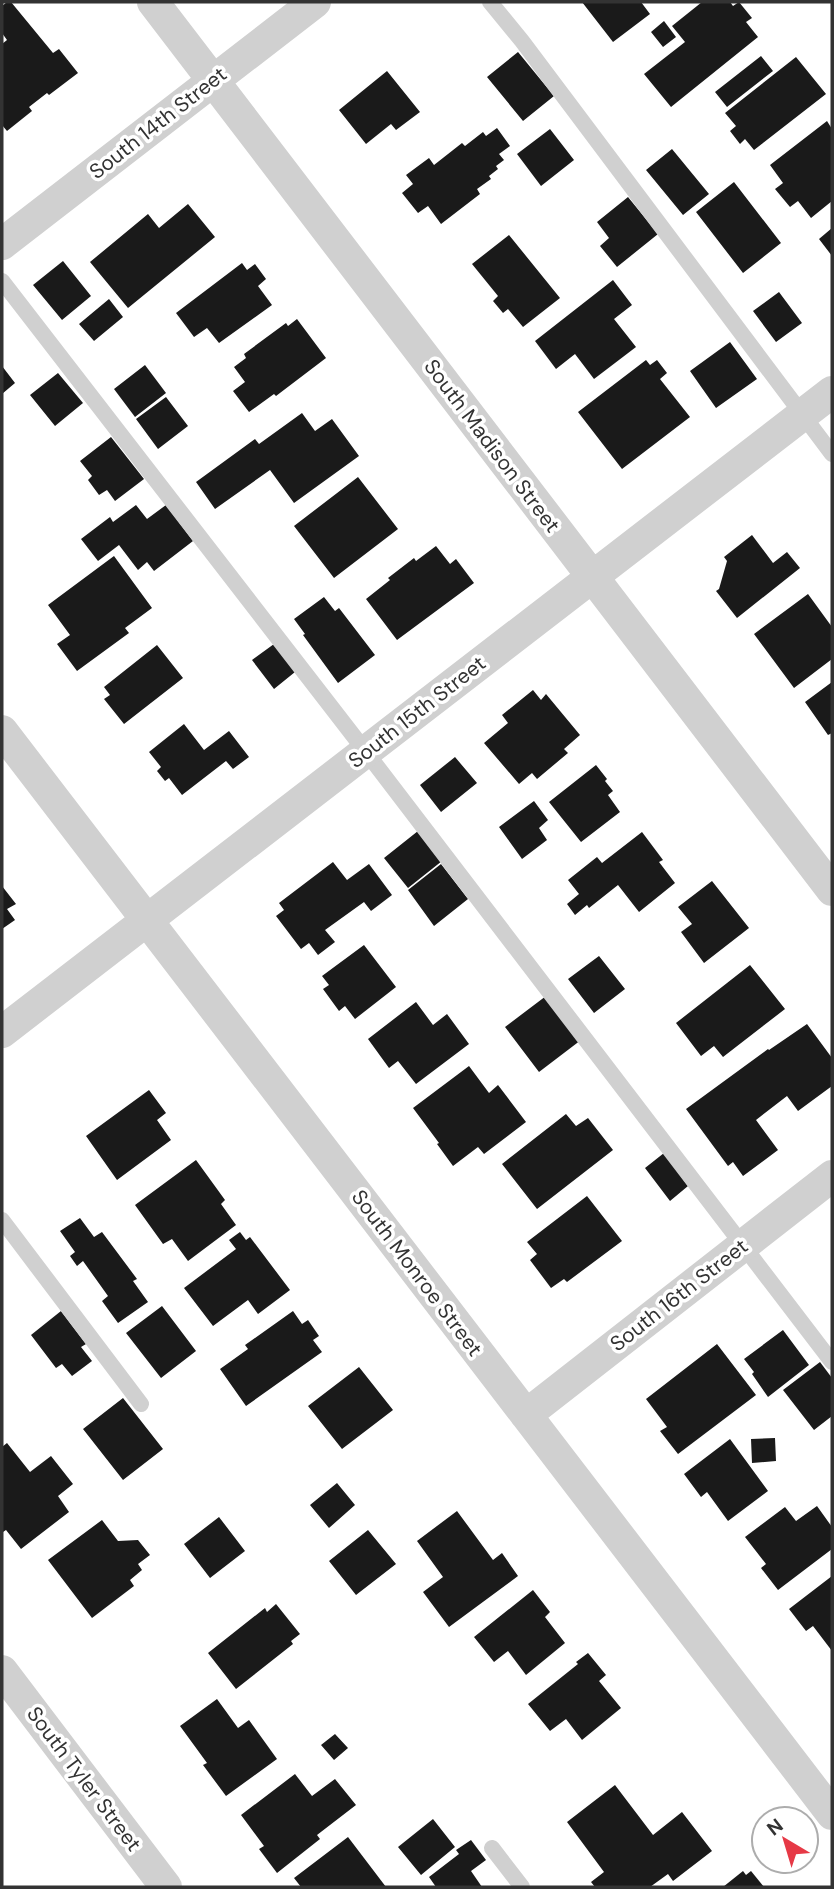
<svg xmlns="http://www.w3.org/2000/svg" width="834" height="1889" font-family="'DM Sans',sans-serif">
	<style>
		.building { fill: #1a1a1a }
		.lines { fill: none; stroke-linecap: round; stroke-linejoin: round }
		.service { stroke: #d0d0d0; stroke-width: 16 }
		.minor { stroke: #d0d0d0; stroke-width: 32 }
		.labels { text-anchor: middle; stroke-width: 7; stroke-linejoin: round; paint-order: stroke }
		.street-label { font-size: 21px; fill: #333; stroke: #fff }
	</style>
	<rect width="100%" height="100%" fill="#fff"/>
	<!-- building -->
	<path class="building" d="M7,2h4l42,51 6,-4 19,24 -29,22 -2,-2 -18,14 3,4 -25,20 -5,-6v-81l5,-4 -5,-7v-27z
		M582,2h59l9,12 -37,28z
		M702,2h28l3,4 6,-4 13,16 -6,4 12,15 -87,70 -27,-33 41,-32 -13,-16z
		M664,21l12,16 -13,10 -12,-15z
		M518,52l36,44 -31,25 -36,-44z
		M761,56l12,15 -46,36 -12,-15z
		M796,57l30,37 -72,56 -9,-11 -5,5 -10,-13 6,-5 -11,-13z
		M387,71l33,41 -24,18 -5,-6 -25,20 -27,-34z
		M827,121l5,8v72l-21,17 -13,-17 -8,6 -15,-18 8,-6 -13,-18z
		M497,128l13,18 -11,8 5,6 -8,6 2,3 -9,7 2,3 -14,10 3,5 -39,30 -13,-18 -10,7 -16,-20 11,-9 -7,-9 23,-17 5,7 28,-22 3,3 18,-14 3,4z
		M550,129l24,31 -33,26 -24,-32z
		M672,149l37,45 -26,21 -37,-45z
		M734,182l47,61 -38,30 -47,-61z
		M628,197l30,37 -41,33 -17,-21 9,-8 -12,-16z
		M188,204l27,33 -87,71 -38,-46 58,-48 11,14z
		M832,228v28l-13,-17z
		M509,235l51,63 -37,29 -15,-18 -5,4 -10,-12 5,-5 -26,-32z
		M63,261l28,35 -29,24 -29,-35z
		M242,263l5,7 8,-6 11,15 -8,7 14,19 -53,38 -12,-15 -13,9 -18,-24z
		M613,280l19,25 -18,14 22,28 -42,32 -19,-25 -19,15 -21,-28z
		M779,292l23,31 -26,19 -23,-31z
		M109,299l14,18 -29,24 -15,-17z
		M297,319l29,39 -50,38 -2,-2 -25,18 -16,-21 12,-9 -11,-15 12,-9 -2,-4 42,-31 2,3z
		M730,342l27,37 -41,29 -26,-37z
		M646,360l4,5 7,-5 10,13 -7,6 30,38 -68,52 -44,-57z
		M145,365l21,28 -31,24 -21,-28z
		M2,366l13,17 -13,11z
		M58,373l25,30 -28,23 -25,-31z
		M166,397l22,29 -30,23 -22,-30z
		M302,413l13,18 17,-12 27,37 -65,47 -24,-33 -55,39 -19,-27 59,-43 4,5z
		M111,437l33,42 -29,22 -8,-11 -8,5 -11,-15 4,-4 -12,-15z
		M358,477l40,52 -64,49 -40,-52z
		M136,505l11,14 19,-14 27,36 -39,30 -7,-9 -9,8 -19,-25 -21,16 -17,-22 29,-22 3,5z
		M752,535l21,28 14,-11 13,16 -63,50 -21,-27 3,-2 8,-28 -3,-4z
		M436,546l14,18 6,-5 18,24 -77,57 -31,-41 24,-19 -2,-2 26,-20 2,3z
		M114,556l38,52 -27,20 4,5 -52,38 -20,-27 13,-9 -22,-30z
		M808,594l24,33v32l-38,29 -40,-54z
		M324,597l11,14 4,-3 36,47 -37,28 -35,-48 2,-1 -11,-15z
		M274,644l21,28 -21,17 -22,-29z
		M157,645l26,33 -59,46 -20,-25 6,-4 -6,-8z
		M832,682v51l-4,2 -23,-33z
		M533,690l8,10 5,-6 34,41 -16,14 4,4 -31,26 -5,-6 -13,11 -35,-41 24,-20 -6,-8z
		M184,724l20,26 25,-19 20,26 -16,12 -7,-8 -44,34 -13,-17 -4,3 -8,-10 4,-4 -12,-15z
		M455,757l22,26 -36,29 -21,-27z
		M596,765l11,14 -2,2 8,10 -5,4 12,17 -39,30 -32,-40z
		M534,801l14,19 -9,8 8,12 -25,19 -23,-32z
		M418,831l24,30 -34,27 -24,-30z
		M642,832l21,28 -4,2 16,21 -36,29 -21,-27 -29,23 -2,-3 -12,10 -8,-11 12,-10 -11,-14 29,-23 5,6z
		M333,862l14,18 22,-16 23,31 -21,16 -7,-9 -39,28 10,12 -17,13 -9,-12 -8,6 -25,-33 8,-6 -5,-7z
		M441,864l27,35 -34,27 -26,-36z
		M712,881l37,47 -45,35 -23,-31 11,-8 -14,-17z
		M2,886l14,18 -9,5 8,11 -13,9z
		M364,945l32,42 -41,32 -10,-13 -6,5 -16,-22 6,-4 -7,-9z
		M599,956l26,33 -31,24 -26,-34z
		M750,965l35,44 -62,48 -9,-11 -13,10 -25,-33z
		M546,996l35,44 -42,32 -34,-45z
		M416,1002l17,23 14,-11 22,30 -53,40 -18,-23 -9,7 -21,-29z
		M807,1024l25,34v28l-34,25 -11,-15 -31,24 22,30 -35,26 -10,-14 -5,4 -42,-57 82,-60 1,1z
		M469,1066l20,27 9,-8 28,37 -42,32 -6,-7 -25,19 -16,-22 2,-1 -26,-35z
		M149,1090l17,23 -9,7 14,20 -54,40 -31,-44z
		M566,1114l10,12 12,-8 25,32 -76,59 -35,-45z
		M664,1153l24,33 -18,15 -25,-33z
		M196,1160l29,40 -4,4 15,21 -48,36 -16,-22 -9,5 -28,-39z
		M587,1196l35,45 -55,41 -3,-3 -13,9 -21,-28 7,-6 -10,-12z
		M80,1218l14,19 8,-5 35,47 -4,2 15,21 -30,21 -16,-22 6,-5 -25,-35 -6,5 -7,-10 5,-4 -15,-21z
		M240,1232l6,8 4,-3 40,53 -32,24 -10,-14 -35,26 -29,-38 52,-39 -7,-9z
		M162,1306l34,45 -35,27 -35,-45z
		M61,1311l25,33 -5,3 11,14 -20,15 -10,-12 -6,4 -25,-33z
		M293,1311l9,13 6,-4 11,16 -6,4 9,12 -76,54 -26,-37 28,-20 -3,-4z
		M783,1330l26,35 -41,32 -16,-23 2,-2 -10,-13z
		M717,1344l39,51 -78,59 -18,-23 7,-4 -21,-28z
		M820,1362l12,16v38l-18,14 -31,-40z
		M359,1367l34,43 -51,39 -34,-43z
		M123,1398l40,51 -40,31 -40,-51z
		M775,1438l1,23 -24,2 -1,-24z
		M730,1439l38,52 -40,30 -21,-29 -6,5 -17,-23z
		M7,1443l23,29 21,-16 22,28 -15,12 11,16 -48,37 -15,-19 -3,2 -1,-1v-84z
		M337,1483l18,22 -26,23 -19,-23z
		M817,1506l15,21v22l-54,41 -17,-22 5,-4 -21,-27 40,-30 11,14z
		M457,1511l36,49 9,-7 16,23 -69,51 -26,-35 20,-15 -26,-36z
		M219,1517l26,34 -35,27 -26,-34z
		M102,1520l16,21 20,-1 12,15 -12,9 4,6 -12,10 4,6 -42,32 -44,-58z
		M368,1530l28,34 -40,31 -27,-34z
		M832,1576v75l-19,-25 -7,5 -17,-22z
		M533,1590l17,22 -5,5 20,26 -39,32 -18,-24 -14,11 -20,-25z
		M276,1604l24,30 -9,7 2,3 -57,45 -28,-36 57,-45 2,4z
		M588,1653l18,22 -7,6 22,27 -39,32 -16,-21 -16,12 -22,-27 50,-40 -2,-2z
		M217,1699l21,29 11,-8 28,39 -51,37 -23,-31 4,-2 -27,-37z
		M335,1734l13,14 -14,12 -13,-15z
		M295,1774l17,22 23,-17 21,26 -39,30 3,4 -43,34 -18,-24 5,-3 -23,-31z
		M615,1785l38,50 29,-23 30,39 -39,30 -5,-7 -18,13h-55l-4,-5 13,-10 -37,-50z
		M433,1819l22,28 -34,28 -23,-28z
		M348,1837l38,50h-85l-7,-9z
		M471,1840l15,20 -15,11 11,16h-46l-7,-10 30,-23 -3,-4z
		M743,1871l3,4 5,-4 13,16h-41z"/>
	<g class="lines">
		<!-- service -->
		<path class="service" d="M490,2l32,39 310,413
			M2,281l364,471 466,610
			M2,1220l139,184
			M492,1848l30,39"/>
		<!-- minor -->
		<path class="minor" d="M153,2l679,888
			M2,244l313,-242
			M2,731l830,1083
			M2,1032l830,-640
			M526,1415l306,-239
			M2,1671l164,216"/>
	</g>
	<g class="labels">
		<!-- street labels -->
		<g class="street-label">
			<text transform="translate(158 123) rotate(-38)" y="7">South 14th Street</text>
			<text transform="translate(492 446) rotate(53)" y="7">South Madison Street</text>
			<text transform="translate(417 712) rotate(-38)" y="7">South 15th Street</text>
			<text transform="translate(417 1273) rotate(53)" y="7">South Monroe Street</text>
			<text transform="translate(679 1295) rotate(-38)" y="7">South 16th Street</text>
			<text transform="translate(84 1779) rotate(53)" y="7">South Tyler Street</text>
		</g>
	</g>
	<!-- border -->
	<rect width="834" height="1889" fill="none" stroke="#333333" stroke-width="7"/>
	<!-- north arrow -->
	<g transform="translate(785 1840) rotate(322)"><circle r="33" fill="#ffffff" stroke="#adadad" stroke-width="2"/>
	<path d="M0-5L12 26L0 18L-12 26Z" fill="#e63946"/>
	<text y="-10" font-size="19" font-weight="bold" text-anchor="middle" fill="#333333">N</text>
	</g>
</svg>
